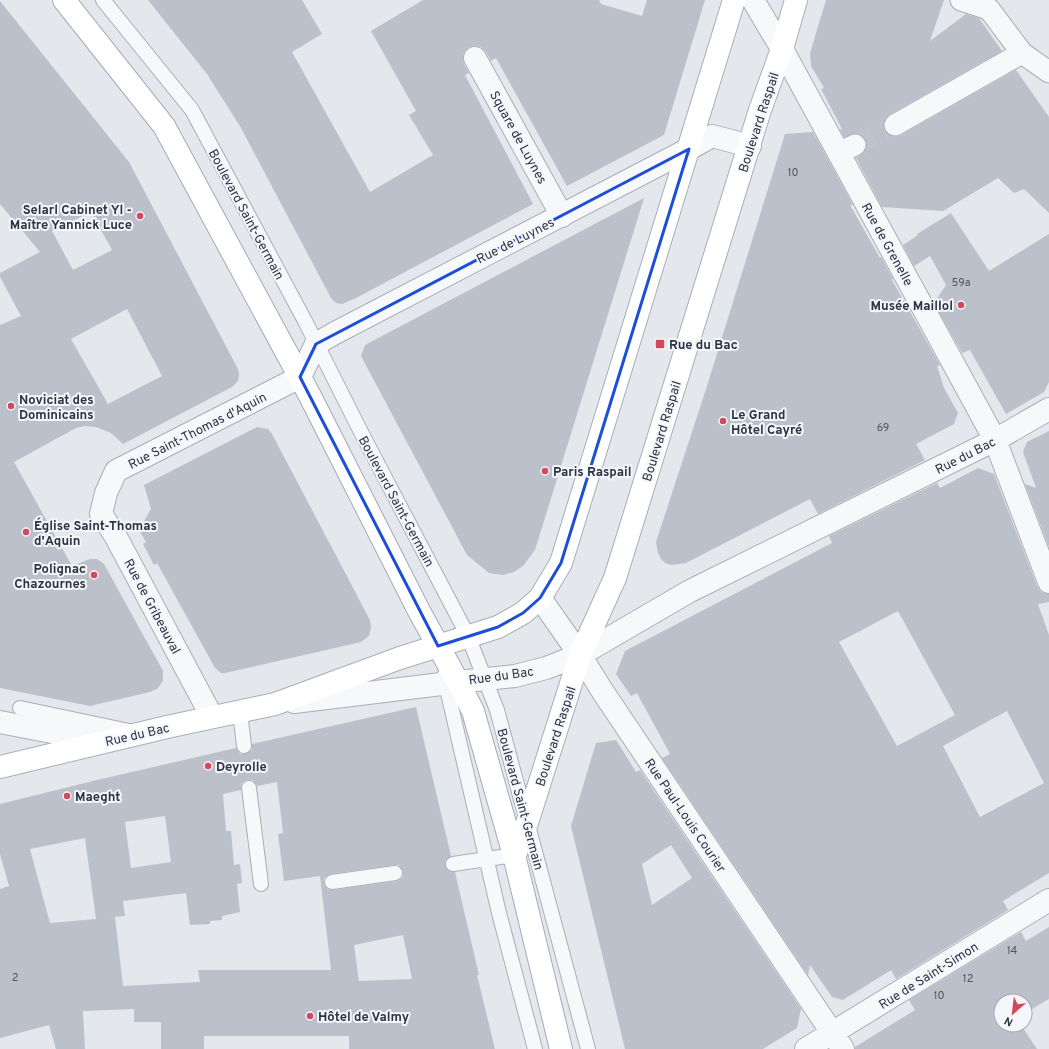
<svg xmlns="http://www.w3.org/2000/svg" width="1049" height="1049" font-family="Overpass,sans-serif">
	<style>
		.building { fill: #bbc0ca; fill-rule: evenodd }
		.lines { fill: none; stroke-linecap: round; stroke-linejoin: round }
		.pedestrian-tunnel { stroke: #bfc3cb; stroke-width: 21; stroke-dasharray: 21 10; stroke-linecap: butt }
		.service-casing { stroke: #a9aeb7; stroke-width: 16 }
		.pedestrian-casing { stroke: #a9aeb7; stroke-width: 23 }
		.minor-casing { stroke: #a9aeb7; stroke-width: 24 }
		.tertiary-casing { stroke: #a9aeb7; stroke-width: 24 }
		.secondary-casing { stroke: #a9aeb7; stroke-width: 24 }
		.primary-casing { stroke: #a3abb8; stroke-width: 24 }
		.service { stroke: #f7f8fa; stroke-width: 14 }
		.pedestrian { stroke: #f7f8fa; stroke-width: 21 }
		.minor { stroke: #f7f8fa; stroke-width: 22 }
		.tertiary { stroke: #f7f8fa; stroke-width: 22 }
		.secondary { stroke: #fff; stroke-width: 22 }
		.primary { stroke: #fff; stroke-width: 22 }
		.marked { fill: none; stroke: #1d4ed8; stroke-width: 3; stroke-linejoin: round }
		.poi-dot { fill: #d1495b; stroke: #f4f6f9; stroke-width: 1.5 }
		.labels { text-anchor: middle; stroke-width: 4; stroke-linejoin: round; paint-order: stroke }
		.number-label { font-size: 11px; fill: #4f5766 }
		.street-label { font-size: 13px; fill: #2b3445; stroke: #f4f6f9 }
		.poi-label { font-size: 13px; font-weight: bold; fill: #2b3445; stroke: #f4f6f9; text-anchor: start }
	</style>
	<rect width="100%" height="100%" fill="#e4e7ec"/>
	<!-- building -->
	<path class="building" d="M148,0h154l20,34 -30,18 78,140 63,-37 -24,-40 7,-4 -45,-80 52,-31h176l2,4 41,12 5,-16h58l-41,135 -97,51 -71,-128 -5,3 -5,-9 -5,-5 -6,-1 -6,1 -5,5 -1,5 1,7 5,9 -4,2 68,129 -177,94 -14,6 -6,-1 -5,-5 -90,-170 -34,-54z
		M826,0h118l-14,41 36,-27 13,4 23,33 -113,64 -5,4 -1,6 1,6 5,5 6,1 6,-2 115,-65 33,47v96l-25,-24 -10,4 -16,-15 -55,33 -61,-4 -26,-49 9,-6 2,-6 -1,-6 -4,-5 -6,-2 -12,4 -4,-8h2l-21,-40 3,-1 -13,-22 -1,-13z
		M0,1l129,161 109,207 1,5 -1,7 -6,6 -109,57 -12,-11 -15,-6 -11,-1 -9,2 -62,34 58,104 18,-7h7l7,5 59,107v10l-6,8 -7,3 -60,14 -90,-18v-363l21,-9 -21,-39v-4l40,-21 -40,-48zM91,212l21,38 -39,20 -21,-39zM127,309l35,67 -54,28 -37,-65z
		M813,132l40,73h-3l30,53 1,-1 12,22 -1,1 48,85 -3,1 7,22 14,25 -4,11 -38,20 9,16 -107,54 -8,-15 -124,64 -15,2 -6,-2 -4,-4 -3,-6 -2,-11 51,-156 78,-252z
		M644,198l-109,352 -12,16 -9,6 -11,3 -14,-2 -22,-18 -106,-199 4,-11z
		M951,213l38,58 60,-37v148l-5,10 -38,22 -36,-64 -8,3 -28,-50 12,-18 -16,-29 -16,10 -11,-21 15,-10 -1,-1z
		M257,427l11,2 4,5 98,186 1,8 -2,8 -8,6 -136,31h-4l-6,-5 -58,-105 -3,2 -11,-21 3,-2 -7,-12 12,-21 -7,-24z
		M1049,431v116l-24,-63 11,4 -13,-36 4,-10z
		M978,468l16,6 43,112 4,6 8,2v8l-11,2 11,31v238l-46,28 5,9 -112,69 -5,-9 -48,30 -11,-3 -22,-32 -2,10 -146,-217 8,-4 -33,-61 -6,3 -15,-22 9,-23 207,-108 -3,-7 108,-53 3,5zM898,611l57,104 -58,31 -58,-104zM1007,711l37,72 -64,34 -37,-71z
		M416,707l35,149 -6,5v5l5,6h5l24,103h-2l18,74h-146v-13h-145v13h-43v-27h-27v-13l-51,2 2,38h-29l-7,-24 -49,13v-149l9,-3 -9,-32v-50l97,-24 139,-32 4,6h5l7,-4v-6zM248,780h5l4,6 20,-4 6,51 -5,1 6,47 36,-5 11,94h-133l2,12 -77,4 -8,-69 -12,1 22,-2 -2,-15 63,-8 4,32 20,-1v-3l12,-1v-4l18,-4 -3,-28 5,-1 -2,-19 -6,1 -3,-34h-5l-3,-37 18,-4v-6l3,-3zM165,816l6,46 -40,6 -6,-46zM85,838l11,81 -46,4 -20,-74zM394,865h5l4,6v6l-6,4 -64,9h-5l-4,-6v-6l6,-4zM403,935l9,44 -53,2 -5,-36z
		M616,740l20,32 4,-2 161,239 -4,19 -34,21h-138l-54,-223 25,-83zM671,845l21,33 -40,27 -10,-41z
		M1049,927v72l-24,14v-12h-24v24h20l16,24h-182v-2l60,-37 -6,-10 112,-68 5,9z"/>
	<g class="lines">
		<!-- pedestrian-tunnel -->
		<path class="pedestrian-tunnel" d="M855,145l40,-20"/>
		<!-- service casing -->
		<g class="service-casing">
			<path id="service" d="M103,0l89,110 113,211 57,113 106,202 29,74 91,339
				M444,676l55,237 36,136
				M20,708l114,24
				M240,712l4,34
				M249,788l12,96
				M453,864l61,-9
				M332,882l63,-9"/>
		</g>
		<!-- pedestrian casing -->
		<g class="pedestrian-casing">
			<path id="pedestrian" d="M961,0l28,9 33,44
				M895,125l127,-72 27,19
				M838,153l17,-8"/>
		</g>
		<!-- minor casing -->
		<g class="minor-casing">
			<path id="minor" d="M753,0l29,49 213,391 54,142
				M475,58l87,158
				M540,598l40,57 23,37 240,357
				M458,682l57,-6 31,-8 34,-13 110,-64 305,-151 54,-31
				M212,717l-96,-180 -15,-23 5,-21 10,-22 184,-94 16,-33 19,-11 354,-184 23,-13 38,10
				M0,722l104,20
				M806,1049l243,-149"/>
		</g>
		<!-- tertiary casing -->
		<g class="tertiary-casing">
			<path id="tertiary" d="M294,702l164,-20"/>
		</g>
		<!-- secondary casing -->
		<g class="secondary-casing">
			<path id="secondary" d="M0,767l167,-40 108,-23 125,-46 98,-31 25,-14 17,-15 21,-35 173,-563
				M514,858l13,-35 53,-168 35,-77 145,-468 22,-61 14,-49"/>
		</g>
		<!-- primary casing -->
		<g class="primary-casing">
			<path id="primary" d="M64,0l100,126 146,270 109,215 39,71 15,29 41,144 47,194"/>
		</g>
		<!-- service -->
		<use href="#service" class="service"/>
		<!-- pedestrian -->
		<use href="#pedestrian" class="pedestrian"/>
		<!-- minor -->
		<use href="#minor" class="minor"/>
		<!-- tertiary -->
		<use href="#tertiary" class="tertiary"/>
		<!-- secondary -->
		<use href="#secondary" class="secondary"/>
		<!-- primary -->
		<use href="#primary" class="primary"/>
	</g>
	<!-- marked area -->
	<path class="marked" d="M689,149l-128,414 -21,35 -17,15 -25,14 -60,19 -138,-269 16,-33z"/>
	<!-- markers -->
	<g class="poi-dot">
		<circle cx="140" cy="216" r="4"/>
		<circle cx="961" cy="305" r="4"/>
		<rect x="655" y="339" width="10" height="10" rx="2"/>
		<circle cx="11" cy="406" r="4"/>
		<circle cx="723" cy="421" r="4"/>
		<circle cx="545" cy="471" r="4"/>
		<circle cx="26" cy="532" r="4"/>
		<circle cx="94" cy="575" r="4"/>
		<circle cx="208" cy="766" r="4"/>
		<circle cx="67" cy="796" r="4"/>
		<circle cx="310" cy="1016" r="4"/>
	</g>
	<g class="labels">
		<!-- number labels -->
		<g class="number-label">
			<text x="793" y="176">10</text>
			<text x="961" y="286">59a</text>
			<text x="883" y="431">69</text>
			<text x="1012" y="954">14</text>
			<text x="15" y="981">2</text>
			<text x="968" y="982">12</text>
			<text x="939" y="999">10</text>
		</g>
		<!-- street labels -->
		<g class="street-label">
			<text transform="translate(758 122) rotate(-72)" y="5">Boulevard Raspail</text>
			<text transform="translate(519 137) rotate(61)" y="5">Square de Luynes</text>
			<text transform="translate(247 214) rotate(62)" y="5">Boulevard Saint-Germain</text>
			<text transform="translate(515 240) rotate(-27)" y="5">Rue de Luynes</text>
			<text transform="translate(888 244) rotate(61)" y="5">Rue de Grenelle</text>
			<text transform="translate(197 430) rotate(-27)" y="5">Rue Saint-Thomas d'Aquin</text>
			<text transform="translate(661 431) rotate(-73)" y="5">Boulevard Raspail</text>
			<text transform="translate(965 455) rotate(-27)" y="5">Rue du Bac</text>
			<text transform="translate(397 501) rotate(62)" y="5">Boulevard Saint-Germain</text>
			<text transform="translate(153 606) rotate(62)" y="5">Rue de Gribeauval</text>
			<text transform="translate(501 675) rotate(-8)" y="5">Rue du Bac</text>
			<text transform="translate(137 734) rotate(-13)" y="5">Rue du Bac</text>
			<text transform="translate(555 736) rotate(-72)" y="5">Boulevard Raspail</text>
			<text transform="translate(521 799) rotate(75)" y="5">Boulevard Saint-Germain</text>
			<text transform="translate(686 815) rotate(56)" y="5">Rue Paul-Louis Courier</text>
			<text transform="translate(928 975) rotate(-32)" y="5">Rue de Saint-Simon</text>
		</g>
		<!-- poi labels -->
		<g class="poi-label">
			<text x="132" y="214" text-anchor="end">Selarl Cabinet Yl -<tspan x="132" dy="15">Maître Yannick Luce</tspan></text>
			<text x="953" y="310" text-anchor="end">Musée Maillol</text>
			<text x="669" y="349">Rue du Bac</text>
			<text x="19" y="404">Noviciat des<tspan x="19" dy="15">Dominicains</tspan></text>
			<text x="731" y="419">Le Grand<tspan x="731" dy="15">Hôtel Cayré</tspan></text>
			<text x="553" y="476">Paris Raspail</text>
			<text x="34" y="530">Église Saint-Thomas<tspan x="34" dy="15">d'Aquin</tspan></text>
			<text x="86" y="573" text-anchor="end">Polignac<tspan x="86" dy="15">Chazournes</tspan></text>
			<text x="216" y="771">Deyrolle</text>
			<text x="75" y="801">Maeght</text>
			<text x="318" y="1021">Hôtel de Valmy</text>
		</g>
	</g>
	<!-- north arrow -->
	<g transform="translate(1013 1013) rotate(208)"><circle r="19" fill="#f4f6f9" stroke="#a4a8b1"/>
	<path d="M0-3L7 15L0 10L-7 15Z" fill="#d1495b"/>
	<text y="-6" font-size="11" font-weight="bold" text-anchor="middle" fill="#2b3445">N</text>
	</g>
</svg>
